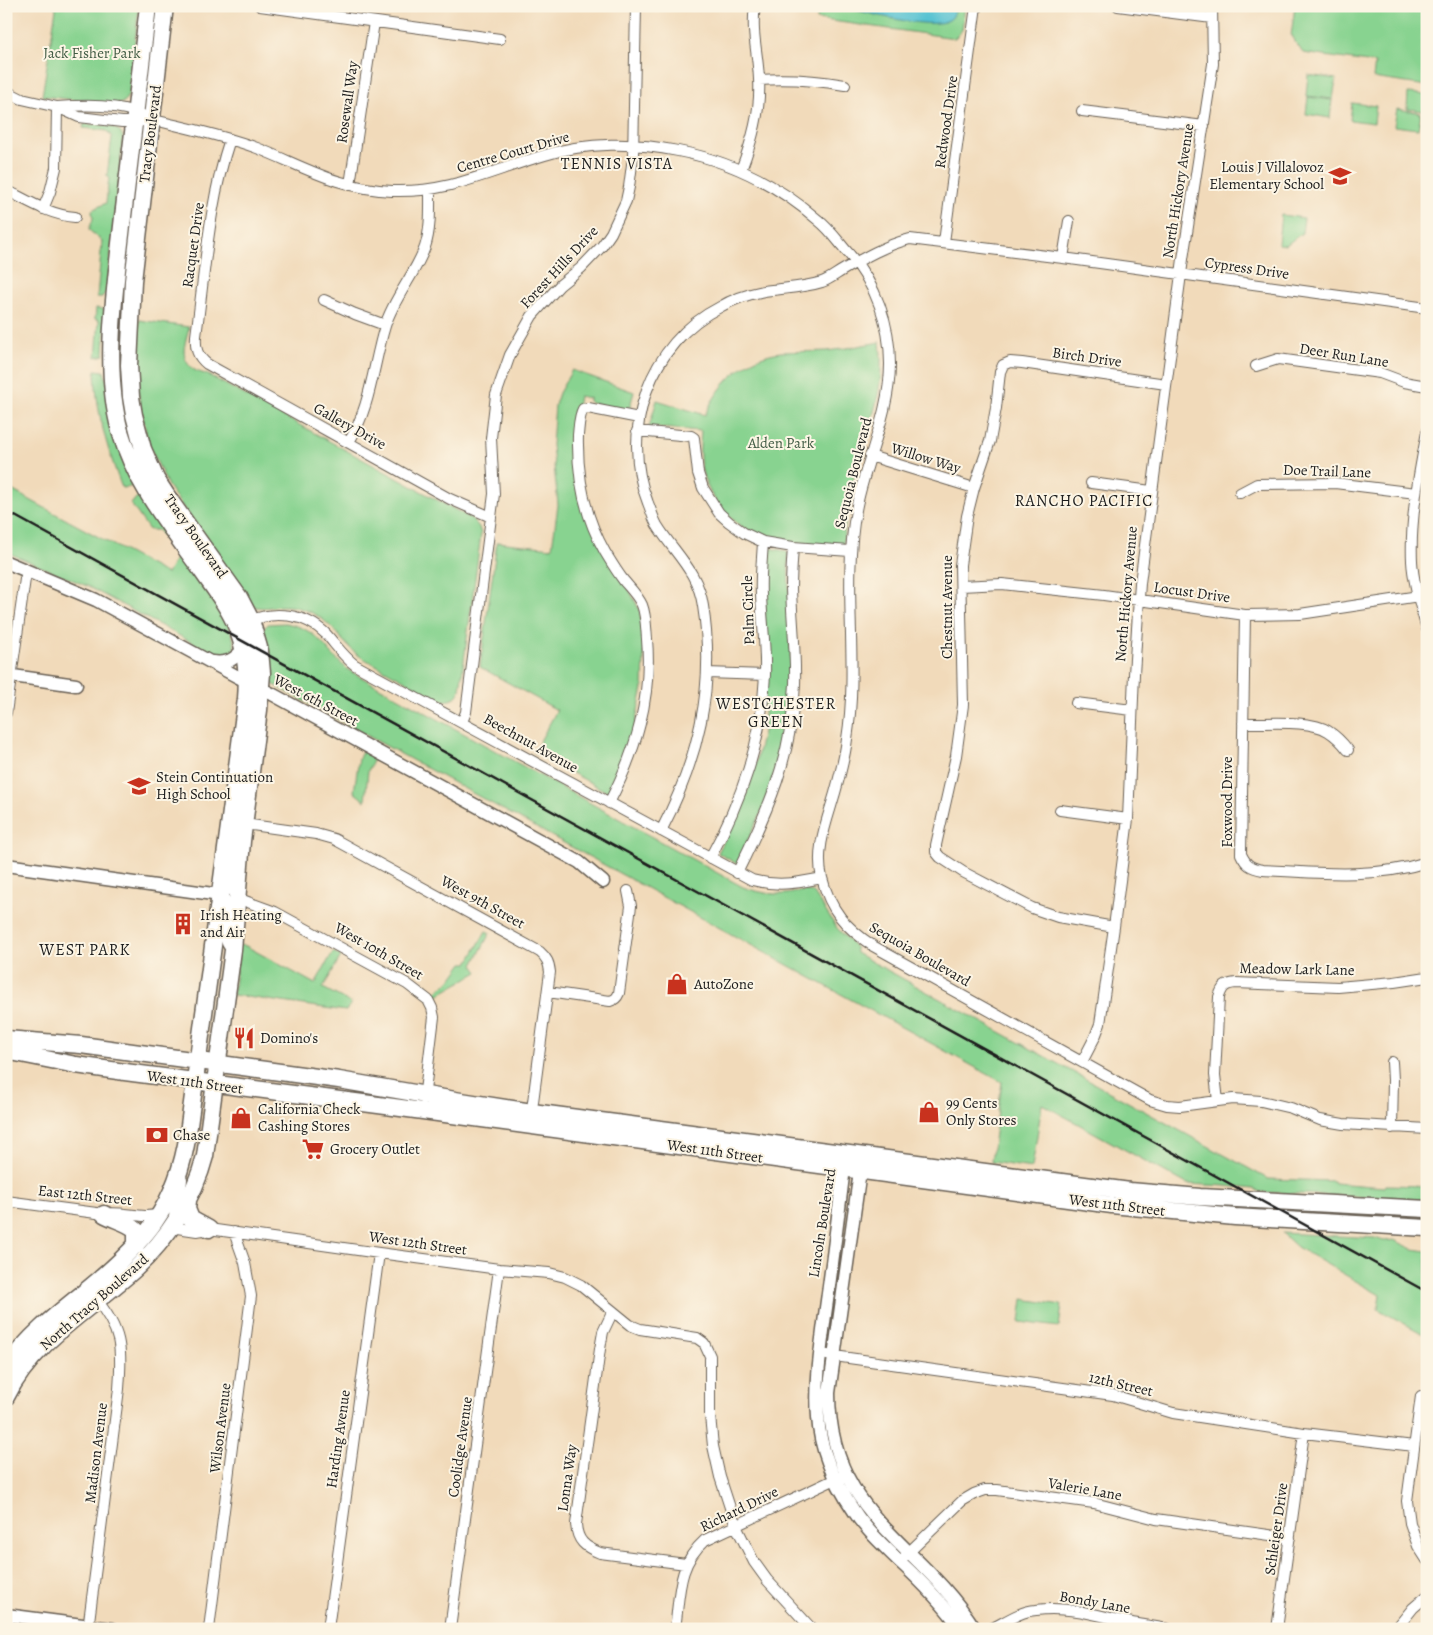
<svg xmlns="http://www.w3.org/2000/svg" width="1433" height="1635" font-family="Alegreya,serif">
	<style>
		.green { fill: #88d390; stroke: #527856 }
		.water { fill: #58c3d2; stroke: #3a7077 }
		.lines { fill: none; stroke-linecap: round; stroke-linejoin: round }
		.minor-casing { stroke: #675e53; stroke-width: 12 }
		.tertiary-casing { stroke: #675e53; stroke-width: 15 }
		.primary-casing { stroke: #675e53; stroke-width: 19 }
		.minor { stroke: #fff; stroke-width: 10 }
		.tertiary { stroke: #fff; stroke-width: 12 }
		.primary { stroke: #fff; stroke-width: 16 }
		.rail { stroke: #1c1c1c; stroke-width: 2.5 }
		.labels { text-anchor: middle; stroke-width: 4; stroke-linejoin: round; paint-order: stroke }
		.park-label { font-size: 15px; fill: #425c45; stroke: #fcf5e5 }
		.street-label { font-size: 15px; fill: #1c1c1c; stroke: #fcf5e5 }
		.poi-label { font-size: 15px; fill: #1c1c1c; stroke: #fcf5e5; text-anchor: start }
		.neighbourhood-label { font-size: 16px; letter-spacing: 1px; fill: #1c1c1c; stroke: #fcf5e5 }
	</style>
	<rect width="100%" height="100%" fill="#fcf5e5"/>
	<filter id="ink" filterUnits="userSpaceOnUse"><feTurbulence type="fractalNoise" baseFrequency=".02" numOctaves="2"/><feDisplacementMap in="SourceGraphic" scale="10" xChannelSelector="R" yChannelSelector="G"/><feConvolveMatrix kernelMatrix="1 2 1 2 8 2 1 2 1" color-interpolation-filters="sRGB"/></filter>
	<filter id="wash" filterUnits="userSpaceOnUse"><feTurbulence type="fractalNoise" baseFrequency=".0096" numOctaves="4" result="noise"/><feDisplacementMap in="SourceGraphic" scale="20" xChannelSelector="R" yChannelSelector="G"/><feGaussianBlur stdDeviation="1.12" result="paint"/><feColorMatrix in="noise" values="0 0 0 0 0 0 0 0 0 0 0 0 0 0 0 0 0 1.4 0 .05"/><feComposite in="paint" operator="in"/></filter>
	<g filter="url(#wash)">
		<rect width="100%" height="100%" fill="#f1daba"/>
		<!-- green -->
		<path class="green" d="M54,6h85l-10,88 -5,8 -8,3 -74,-9 14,-87z
			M818,6h147l-3,24 -7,8 -138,-19z
			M1295,6h132v80l-54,-8 2,-15 -72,-10 -12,-17z
			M1308,75l28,4 -3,20 -27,-3z
			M1408,93l18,2 -2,16 -17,-2z
			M1308,97l24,3 -2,18 -24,-4z
			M1352,103l24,3 -2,17 -24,-3z
			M1397,109l24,4 -3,16 -24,-3z
			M84,124c13,1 34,-1 39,13l-16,154 -5,6h-5l5,-56 -13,-11 4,-11 -1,-9 14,-7 3,-26 -2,-1 5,-39 -5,-6 -24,-3z
			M1281,215l23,3 -2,15 -16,12 -8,-1z
			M96,308l7,1 3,2 -2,44 -8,2 3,-37 -4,-1z
			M139,320l50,7c-3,15 -11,30 4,42 4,3 10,4 15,6l264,144 7,8 2,7 -21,156c-3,8 -10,12 -19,10l-80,-43c-19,-12 -28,-35 -49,-44 -8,-4 -18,-7 -26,-7 -12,-1 -24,5 -35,-1l-83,-119 -20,-43 -12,-62z
			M880,342c5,51 -9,77 -23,124 -7,26 -12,53 -14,80 -25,-2 -53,-1 -77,-8 -31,-9 -60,-40 -65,-72 -2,-11 -1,-23 0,-35l-52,-4 8,-27 48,15c14,-31 40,-59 76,-63 15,-1 31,0 46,-1 18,-2 35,-6 53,-9z
			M95,370l9,1 31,113 -5,3 -8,1c-15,-40 -26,-75 -27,-118z
			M572,370l62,22 -5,18 -38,-7 -2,-2v-3l-10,-2 -4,23 2,68 60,118 3,7 4,42 -1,34 -14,63 -20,42 -75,-41 23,-42 -77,-43 17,-125 55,6 6,-43 -6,-60 3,-40 4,-12z
			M6,487l161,87 10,-18 -19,-26h-9l-18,-26 5,-6 6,-2c16,23 99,130 92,153 -1,4 -8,6 -12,8l-5,-1 -130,-70 -81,-34z
			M769,548l17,3 2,3 3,114 -5,61 -19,71 -30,64 -19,-11 27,-55 11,-36 8,-35 1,-144 2,-33z
			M285,623c36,6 39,29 65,48l393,216c14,5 29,8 43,7 9,-1 19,-5 27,-2l24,36 18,19 1,6 412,226 65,2 1,2 50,4 1,-2 42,1v14l-167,-8 -5,-3 -29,-3 -39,-2 -145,-80 -10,64 -41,-6 11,-80 -733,-400 -7,-52 6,-6z
			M363,750l12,7 -7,14 -3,30 -11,-9 5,-34z
			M486,931l4,2 -17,32 5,7 -42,24 -2,-3 16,-12 13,-18h5z
			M239,945l7,1 69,38 18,-32 8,4 -18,32 28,15 -5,8 -113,-16z
			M1282,1233l93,5 9,3 10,-1 19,9 14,2v85l-49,-27 2,-14 -83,-48z
			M1023,1299l39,6 -3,22 -39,-5z"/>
		<!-- water -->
		<path class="water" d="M841,6h115c-1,6 -2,11 -7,14 -18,11 -86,-8 -108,-14z"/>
	</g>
	<g filter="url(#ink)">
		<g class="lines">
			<!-- minor casing -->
			<g class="minor-casing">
				<path id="minor" d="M260,6l240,33
					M1118,6l94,12
					M759,80c29,-2 57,0 86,5
					M6,91l16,8 35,8 22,10 43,5h18
					M57,107c24,-2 56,-3 79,5 7,3 14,7 22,9 33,8 67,15 99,27 48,19 80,40 135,43 58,2 98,-20 153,-36 42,-13 90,-13 133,-4 52,10 100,34 140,69 13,10 21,23 32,35 26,30 40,69 40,109 0,50 -25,97 -34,146 -14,76 3,153 -9,229 -2,18 -7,36 -12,54 -8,28 -20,56 -13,85 8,32 24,50 51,68l277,154 17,5 13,1 53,-7 28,2 30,7 29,12 23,4 84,5
					M1082,111l122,15
					M230,139c-21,63 -25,131 -34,197 -1,12 1,20 11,28l243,135 41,18
					M741,170c11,-29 20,-59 18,-91 -1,-25 -8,-47 -4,-73
					M350,185l24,-163
					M6,190c22,11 44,25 69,27
					M43,209l7,-17 6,-24 1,-61
					M944,242l32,-236
					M1063,258l6,-37
					M324,300l31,14 30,11
					M1256,366l22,-7 102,14 24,9 23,4
					M637,431l54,5 3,2 4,35 5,15 16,25 10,9 15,11 19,9 30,5 57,4
					M1427,432c-8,42 -17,86 -15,129 1,21 9,48 15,68
					M349,442c22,-36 24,-77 36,-116 9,-29 30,-51 40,-79 6,-18 5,-38 5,-57
					M870,456l104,32
					M1091,483l60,8
					M1240,493l17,-9 78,-1 81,10
					M961,586l41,-2 102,11 141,20 55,-1 119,-18
					M1245,615l-4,239c5,11 10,14 22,16 55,3 111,9 164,-8
					M247,622c26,-12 58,-9 79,12 10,11 17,22 29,31l397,215c27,7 44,3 70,-2
					M707,673l58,2
					M1076,703l56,7
					M6,713l19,-134 3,-8
					M462,722l4,-10 28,-218 -3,-56 5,-43 14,-40 22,-39 28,-31 21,-17 21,-22 9,-13 15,-32 3,-14 4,-30 3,-151
					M1243,723c22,1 67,-4 85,8 8,5 14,11 20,19
					M609,803c27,-52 43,-105 38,-164 -1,-12 -1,-24 -5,-34 -4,-9 -12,-17 -18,-24 -7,-9 -13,-19 -19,-29 -20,-35 -28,-77 -27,-117 1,-9 1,-19 5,-26l5,-1 51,10
					M1060,810l68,9
					M241,822l3,2 72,10 18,5 206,113c7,6 9,11 10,20l-19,145
					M661,831c37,-71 55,-144 42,-225 -5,-35 -29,-53 -46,-81 -4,-7 -6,-15 -9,-22 -29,-73 1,-160 72,-196 13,-8 29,-13 44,-16 20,-3 39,-3 58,-9 8,-3 14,-8 21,-12 22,-13 43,-25 67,-31l153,19 364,50
					M710,858c32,-59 52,-116 55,-183 1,-27 -3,-54 -4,-80 -1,-18 1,-35 2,-53
					M231,868l-1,21 7,9 38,14 132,72 21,16 4,8 2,9 -10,82
					M737,873c32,-64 55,-117 58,-189 1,-32 -3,-63 -4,-95 0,-14 1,-28 2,-42
					M1114,927l-56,-10 -26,-9 -69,-36 -23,-15 -4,-5v-7l20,-89 7,-51 -3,-140 7,-49 7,-28 16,-47 6,-33 4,-36 3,-7 7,-3 12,1 144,21
					M548,992l62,9c5,-1 7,-3 9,-8l12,-87 -3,-15
					M1082,1062l13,-25 5,-13 14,-97 14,-108 6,-145 6,-91 43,-324 30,-195 -1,-58
					M1218,1101l-3,-26 4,-78c3,-10 6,-13 17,-14l102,4 56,-5 33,-5
					M1392,1128l1,-48 -1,-18
					M6,1201l98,13c19,-4 39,7 57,-1
					M176,1220c-7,-14 6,-27 6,-41
					M168,1232l9,-4 20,3 12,-2 170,24 120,16 50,4 16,4 16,8 49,40 10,4 57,9 7,5 6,13v60l3,30 7,31 16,49 18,36 13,18 45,49
					M613,1311l-10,21 -3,17 -24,175c1,17 9,23 24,29l86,11
					M820,1354l293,41 60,18 131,20 110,13
					M1421,1396l-14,105 3,22 8,23 9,14
					M905,1556l57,-55 12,-7 11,-4h12l97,13 62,16 134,19
					M88,1629l31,-240c3,-41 3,-59 -24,-91
					M209,1629l42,-333 -6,-33 -11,-31
					M328,1629l51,-376
					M450,1629l49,-360
					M675,1629c5,-35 2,-64 30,-89l137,-64
					M991,1629c14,-7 29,-18 45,-19 35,-5 69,8 102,14 10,2 20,3 30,5
					M1277,1629l27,-196
					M1396,1629l17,-21 14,-12"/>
			</g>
			<!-- tertiary casing -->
			<g class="tertiary-casing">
				<path id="tertiary" d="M6,562l90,38 142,77 34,17 307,168 24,20
					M212,662c16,2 22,-2 32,-14
					M6,675l70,10
					M6,865l214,30c12,10 5,26 6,40 0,6 3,10 7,15
					M849,1163l-5,5c-6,49 -12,98 -19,147 -4,33 -10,68 -7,102 2,34 17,66 36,94 11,18 28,33 43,48 23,21 46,44 64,70
					M859,1163l1,8 -31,222c0,123 90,147 146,236
					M6,1615l107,14"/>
			</g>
			<!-- primary casing -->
			<g class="primary-casing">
				<path id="primary" d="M6,1039l75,6 258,35 122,21 71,11 598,79 70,6 227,12
					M6,1051l70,14 49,7 261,34 726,99 123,12 192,11
					M188,1201l-1,8 4,10 18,10
					M104,1214c10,6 23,8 32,16v16
					M6,1368c22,-32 52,-55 82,-79 56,-46 89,-82 100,-156l58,-434c2,-24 0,-48 -9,-71 -9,-22 -24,-41 -38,-61 -31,-43 -64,-84 -79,-136 -18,-65 -4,-148 3,-214 8,-71 17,-141 25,-211
					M6,1397c28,-57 84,-87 129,-128 32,-30 59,-70 70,-113l28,-206 9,-109 17,-131 3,-37 -2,-22 -9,-31 -12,-23 -68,-95 -15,-23 -13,-30 -9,-34 -3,-18 -2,-32 4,-84 32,-275"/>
			</g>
			<!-- minor -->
			<use href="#minor" class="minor"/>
			<!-- tertiary -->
			<use href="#tertiary" class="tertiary"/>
			<!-- primary -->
			<use href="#primary" class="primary"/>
			<!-- rail -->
			<path class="rail" d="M6,511l1421,781"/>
		</g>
	</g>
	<!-- icons -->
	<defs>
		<g id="school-bare" transform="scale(1.725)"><path d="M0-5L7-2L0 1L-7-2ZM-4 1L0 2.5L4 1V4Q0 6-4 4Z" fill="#c8321e" stroke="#fcf5e5" stroke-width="2.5" paint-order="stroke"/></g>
		<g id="building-bare" transform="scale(1.725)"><path d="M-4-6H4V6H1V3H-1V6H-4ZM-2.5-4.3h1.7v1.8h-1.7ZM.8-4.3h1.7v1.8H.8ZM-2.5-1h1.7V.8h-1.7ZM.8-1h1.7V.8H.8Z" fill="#c8321e" stroke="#fcf5e5" stroke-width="2.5" paint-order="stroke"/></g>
		<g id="shop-bare" transform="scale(1.725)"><path d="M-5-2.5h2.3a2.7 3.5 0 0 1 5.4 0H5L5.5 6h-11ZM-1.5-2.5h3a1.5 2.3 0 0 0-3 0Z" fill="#c8321e" stroke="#fcf5e5" stroke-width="2.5" paint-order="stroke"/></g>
		<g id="restaurant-bare" transform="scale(1.725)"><path d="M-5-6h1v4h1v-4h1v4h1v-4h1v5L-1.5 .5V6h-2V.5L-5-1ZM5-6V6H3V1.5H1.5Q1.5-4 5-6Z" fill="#c8321e" stroke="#fcf5e5" stroke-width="2.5" paint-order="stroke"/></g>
		<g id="bank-bare" transform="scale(1.725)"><path d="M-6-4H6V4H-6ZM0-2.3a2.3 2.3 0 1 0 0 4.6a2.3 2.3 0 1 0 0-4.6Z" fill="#c8321e" stroke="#fcf5e5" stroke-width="2.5" paint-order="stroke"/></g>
		<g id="supermarket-bare" transform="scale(1.725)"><path d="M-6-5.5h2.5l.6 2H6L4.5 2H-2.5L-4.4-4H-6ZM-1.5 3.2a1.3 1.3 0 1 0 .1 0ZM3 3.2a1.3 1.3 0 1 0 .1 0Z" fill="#c8321e" stroke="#fcf5e5" stroke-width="2.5" paint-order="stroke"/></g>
	</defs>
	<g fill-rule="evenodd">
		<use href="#school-bare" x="1340" y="176"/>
		<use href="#school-bare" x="139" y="786"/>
		<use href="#building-bare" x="183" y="924"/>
		<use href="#shop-bare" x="677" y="984"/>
		<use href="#restaurant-bare" x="244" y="1038"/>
		<use href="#shop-bare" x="929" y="1112"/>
		<use href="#shop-bare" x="241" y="1118"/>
		<use href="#bank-bare" x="157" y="1135"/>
		<use href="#supermarket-bare" x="313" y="1149"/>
	</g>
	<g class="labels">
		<!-- park labels -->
		<g class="park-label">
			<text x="92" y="58">Jack Fisher Park</text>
			<text x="781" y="448">Alden Park</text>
		</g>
		<!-- street labels -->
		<g class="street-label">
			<text transform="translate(347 102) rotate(-82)" y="5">Rosewall Way</text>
			<text transform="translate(946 122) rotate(-82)" y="5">Redwood Drive</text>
			<text transform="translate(150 134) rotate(-83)" y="5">Tracy Boulevard</text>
			<text transform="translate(513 152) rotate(-16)" y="5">Centre Court Drive</text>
			<text transform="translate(1178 191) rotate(-81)" y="5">North Hickory Avenue</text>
			<text transform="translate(193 245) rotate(-82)" y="5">Racquet Drive</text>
			<text transform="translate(559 267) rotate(-47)" y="5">Forest Hills Drive</text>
			<text transform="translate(1247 268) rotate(8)" y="5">Cypress Drive</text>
			<text transform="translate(1344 355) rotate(9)" y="5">Deer Run Lane</text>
			<text transform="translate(1087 357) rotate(8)" y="5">Birch Drive</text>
			<text transform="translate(350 426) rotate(29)" y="5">Gallery Drive</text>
			<text transform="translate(926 458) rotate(17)" y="5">Willow Way</text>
			<text transform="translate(1327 471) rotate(2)" y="5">Doe Trail Lane</text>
			<text transform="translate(853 473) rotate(-76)" y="5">Sequoia Boulevard</text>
			<text transform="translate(196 536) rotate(55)" y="5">Tracy Boulevard</text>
			<text transform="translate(1192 592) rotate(8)" y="5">Locust Drive</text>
			<text transform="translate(1126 594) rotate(-85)" y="5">North Hickory Avenue</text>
			<text transform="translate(947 607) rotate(-90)" y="5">Chestnut Avenue</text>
			<text transform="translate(748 610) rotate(-92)" y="5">Palm Circle</text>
			<text transform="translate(316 700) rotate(28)" y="5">West 6th Street</text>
			<text transform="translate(531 743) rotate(29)" y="5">Beechnut Avenue</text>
			<text transform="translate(1227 802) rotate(-90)" y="5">Foxwood Drive</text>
			<text transform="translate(483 902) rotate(29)" y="5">West 9th Street</text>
			<text transform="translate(379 951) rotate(30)" y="5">West 10th Street</text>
			<text transform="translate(920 954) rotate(30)" y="5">Sequoia Boulevard</text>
			<text transform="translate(1297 969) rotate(1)" y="5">Meadow Lark Lane</text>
			<text transform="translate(195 1082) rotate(8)" y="5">West 11th Street</text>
			<text transform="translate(715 1151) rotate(8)" y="5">West 11th Street</text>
			<text transform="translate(85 1195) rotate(6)" y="5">East 12th Street</text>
			<text transform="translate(1117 1205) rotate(7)" y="5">West 11th Street</text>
			<text transform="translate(822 1223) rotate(-81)" y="5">Lincoln Boulevard</text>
			<text transform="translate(418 1243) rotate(8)" y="5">West 12th Street</text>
			<text transform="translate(94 1302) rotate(-41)" y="5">North Tracy Boulevard</text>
			<text transform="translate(1121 1384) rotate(13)" y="5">12th Street</text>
			<text transform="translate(220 1428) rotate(-83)" y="5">Wilson Avenue</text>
			<text transform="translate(338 1439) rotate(-82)" y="5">Harding Avenue</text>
			<text transform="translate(460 1447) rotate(-82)" y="5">Coolidge Avenue</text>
			<text transform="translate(96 1453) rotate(-83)" y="5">Madison Avenue</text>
			<text transform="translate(567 1478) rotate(-82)" y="5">Lonna Way</text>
			<text transform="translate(1085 1489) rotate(10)" y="5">Valerie Lane</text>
			<text transform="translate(739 1509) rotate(-26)" y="5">Richard Drive</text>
			<text transform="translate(1276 1529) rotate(-82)" y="5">Schleiger Drive</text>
			<text transform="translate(1095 1602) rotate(10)" y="5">Bondy Lane</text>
		</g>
		<!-- poi labels -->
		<g class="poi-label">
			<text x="1324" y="172" text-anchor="end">Louis J Villalovoz<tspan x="1324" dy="17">Elementary School</tspan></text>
			<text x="156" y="782">Stein Continuation<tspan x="156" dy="17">High School</tspan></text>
			<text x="200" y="920">Irish Heating<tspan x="200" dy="17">and Air</tspan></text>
			<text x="694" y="989">AutoZone</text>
			<text x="260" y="1043">Domino's</text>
			<text x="946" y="1108">99 Cents<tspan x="946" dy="17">Only Stores</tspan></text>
			<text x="258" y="1114">California Check<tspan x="258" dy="17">Cashing Stores</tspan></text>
			<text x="173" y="1140">Chase</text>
			<text x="330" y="1154">Grocery Outlet</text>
		</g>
		<!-- neighbourhood labels -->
		<g class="neighbourhood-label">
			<text x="617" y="169">TENNIS VISTA</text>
			<text x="1084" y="506">RANCHO PACIFIC</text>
			<text x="776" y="709">WESTCHESTER<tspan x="776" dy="18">GREEN</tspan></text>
			<text x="85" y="955">WEST PARK</text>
		</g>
	</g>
	<!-- margin -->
	<rect width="1433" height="1635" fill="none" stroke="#fcf5e5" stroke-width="25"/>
</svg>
